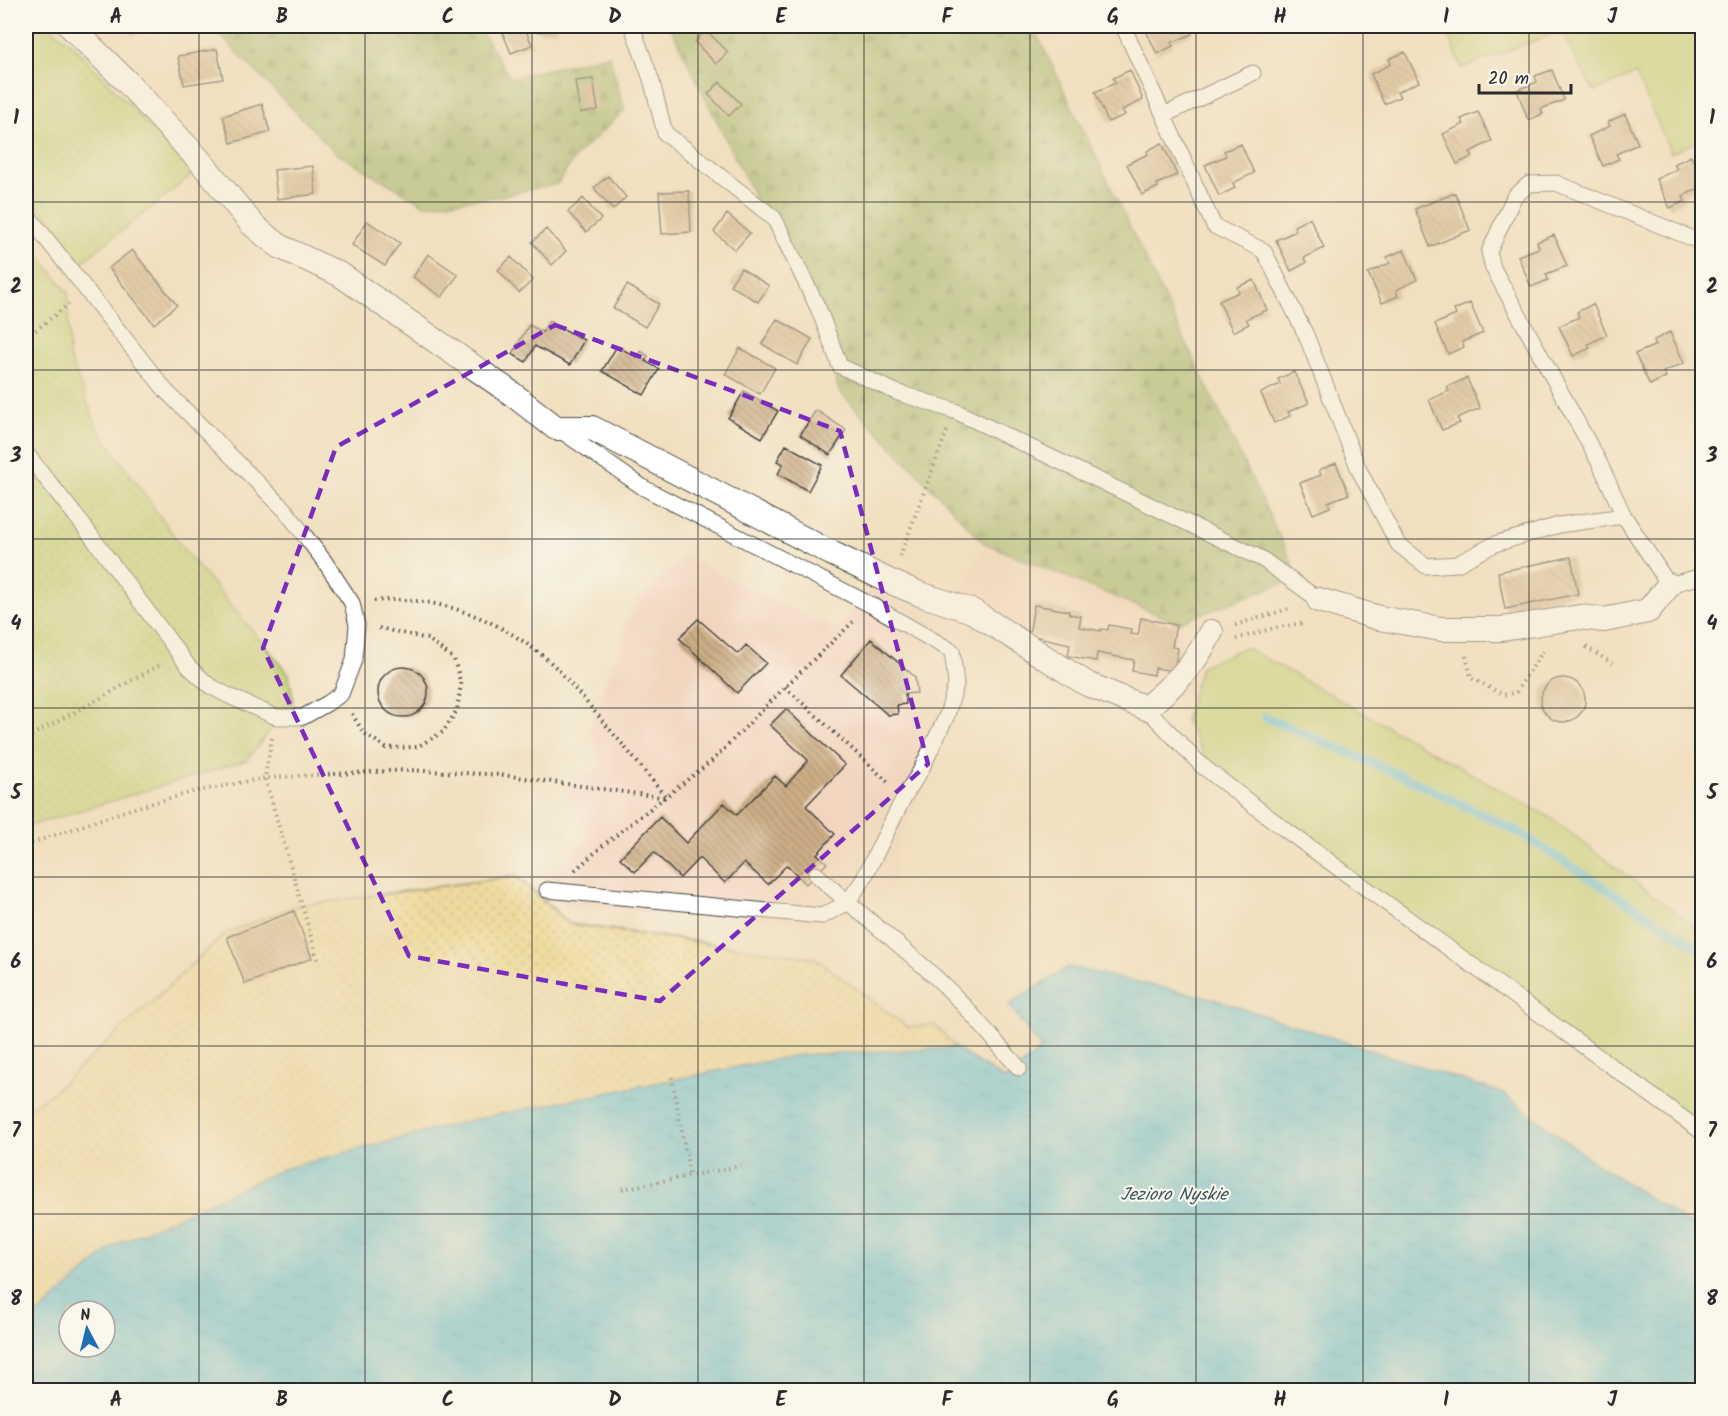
<svg xmlns="http://www.w3.org/2000/svg" width="1728" height="1416" font-family="Kalam,sans-serif">
	<style>
		.built { fill: #f2d5be }
		.grass { fill: #c0d073; stroke: #767e4f; stroke-width: 1.5 }
		.forest { fill: url(#forest-firs); stroke: #626e48; stroke-width: 1.5 }
		.sand { fill: url(#sand-dots); stroke: #8c8264; stroke-width: 1.5 }
		.park { fill: url(#park-dots); stroke: #767e4f; stroke-width: 1.5 }
		.water { fill: url(#water-ripples); stroke: #467786; stroke-width: 1.5; fill-rule: evenodd }
		.lines { fill: none; stroke-linecap: round; stroke-linejoin: round }
		.stream { stroke: #62c3e0; stroke-width: 9 }
		.building { fill: url(#building-back-hatch) }
		.service-casing { stroke: #494641; stroke-width: 17 }
		.pedestrian-casing { stroke: #494641; stroke-width: 26 }
		.path { stroke: #494641; stroke-width: 4; stroke-dasharray: 1.5 4.5; stroke-linecap: butt }
		.service { stroke: #fff; stroke-width: 15 }
		.pedestrian { stroke: #fff; stroke-width: 24 }
		.marked { fill: none; stroke: #7b2cbf; stroke-width: 4.5; stroke-dasharray: 12 8; stroke-linejoin: round }
		.grid { fill: none; stroke: #2b2b2b; stroke-width: 1.5; stroke-opacity: 0.55 }
		.labels { text-anchor: middle; stroke-width: 4.5; stroke-linejoin: round; paint-order: stroke }
		.water-label { font-size: 18px; font-style: italic; fill: #3c5961; stroke: #fbf7ec }
		.neatline { fill: none; stroke: #2b2b2b; stroke-width: 2 }
		.grid-label { font-size: 20px; text-anchor: middle; font-weight: bold; fill: #2b2b2b }
	</style>
	<defs>
		<pattern id="forest-firs" width="22" height="20" patternUnits="userSpaceOnUse" patternTransform="scale(1.5)"><rect width="22" height="20" fill="#98b265"/><path d="M5 1l3.5 6h-7zM16 11l3.5 6h-7z" fill="#7c9153"/></pattern>
		<pattern id="sand-dots" width="8" height="8" patternUnits="userSpaceOnUse" patternTransform="scale(1.5)"><rect width="8" height="8" fill="#eeda9e"/><path d="M2 2h.1M6 6h.1" fill="none" stroke="#cb8" stroke-width="1.8" stroke-linecap="round"/></pattern>
		<pattern id="park-dots" width="8" height="8" patternUnits="userSpaceOnUse" patternTransform="scale(1.5)"><rect width="8" height="8" fill="#c0d073"/><path d="M2 2h.1M6 6h.1" fill="none" stroke="#a5b364" stroke-width="1.8" stroke-linecap="round"/></pattern>
		<pattern id="water-ripples" width="26" height="14" patternUnits="userSpaceOnUse" patternTransform="scale(1.5)"><rect width="26" height="14" fill="#62c3e0"/><path d="M2 4q2-2 4 0t4 0M15 11q2-2 4 0t4 0" fill="none" stroke="#519fb6"/></pattern>
		<pattern id="building-back-hatch" width="6" height="6" patternUnits="userSpaceOnUse" patternTransform="scale(1.5)"><rect width="6" height="6" fill="#ceaf86"/><path d="M-1 5l2 2M0 0l6 6M5-1l2 2" fill="none" stroke="#a78f6e"/></pattern>
	</defs>
	<rect width="100%" height="100%" fill="#fbf7ec"/>
	<filter id="ink" filterUnits="userSpaceOnUse"><feTurbulence type="fractalNoise" baseFrequency=".0167" numOctaves="2"/><feDisplacementMap in="SourceGraphic" scale="12" xChannelSelector="R" yChannelSelector="G"/><feConvolveMatrix kernelMatrix="1 2 1 2 8 2 1 2 1" color-interpolation-filters="sRGB"/></filter>
	<filter id="wash" filterUnits="userSpaceOnUse"><feTurbulence type="fractalNoise" baseFrequency=".008" numOctaves="4" result="noise"/><feDisplacementMap in="SourceGraphic" scale="24" xChannelSelector="R" yChannelSelector="G"/><feGaussianBlur stdDeviation="1.35" result="paint"/><feColorMatrix in="noise" values="0 0 0 0 0 0 0 0 0 0 0 0 0 0 0 0 0 1.4 0 .05"/><feComposite in="paint" operator="in"/></filter>
	<g filter="url(#wash)">
		<rect width="100%" height="100%" fill="#f0e0c0"/>
		<!-- built -->
		<path class="built" d="M984,543l194,80 23,43 -10,34 -104,-24 -103,-50 -55,154 -28,59 -7,47 -46,36 -80,-2 -200,-14 -23,-23 44,-48 -21,-44 14,-16 21,-10 -13,-37 44,-123 49,-49 151,73 42,-44 74,32z"/>
		<!-- grass -->
		<path class="grass" d="M1444,26h258v113l-31,14 -35,-79 -42,17 -33,-60 -99,37z
			M1245,647l304,170 153,115v200l-485,-354 -32,-58 16,-54z"/>
		<!-- forest -->
		<path class="forest" d="M211,26h267l32,52 99,-23 16,55 -49,46 -19,28 -61,13 -71,8 -89,-52z
			M670,26h363l266,551 -121,46 -194,-80 -145,-152 -19,-61z"/>
		<!-- sand -->
		<path class="sand" d="M516,876l54,48 245,34 92,69 28,-2 21,23 -158,7 -323,64 -192,50 -168,76 -89,80v-215l25,-16 175,-161 69,-27z"/>
		<!-- park -->
		<path class="park" d="M26,26h23l24,19 120,129 -112,89 -55,-73z
			M26,239l42,53 1,64 28,71 84,119 108,128 4,26 -46,60 -221,67z"/>
		<!-- water -->
		<path class="water" d="M1068,967l143,31 291,95 93,70 107,69v158h-1676v-65l89,-80 168,-76 192,-50 323,-64 158,-7 49,32 36,-31 -32,-44zM69,1311h36v36h-36z"/>
		<g class="lines">
			<!-- stream -->
			<path class="stream" d="M1265,717l142,61 111,54 184,118"/>
		</g>
		<g id="blocks">
			<!-- building -->
			<path class="building" d="M128,26h31l-28,9z
				M500,26h24l8,19 -21,8z
				M538,26h20v4l-20,2z
				M1144,26h44l4,8 -21,9 2,3 -16,8z
				M706,30l22,22 -12,12 -21,-22z
				M217,49l6,30 -39,6 -6,-29z
				M1405,52l14,30 -22,10 3,5 -16,7 -13,-30 20,-10 -2,-5z
				M1130,70l13,30 -21,10 3,5 -17,7 -13,-30 21,-9 -3,-5z
				M1552,70l12,30 -23,9 2,5 -15,6 -11,-30 20,-8 -2,-6z
				M593,79l5,31 -18,3 -5,-32z
				M720,82l21,22 -12,12 -21,-22z
				M262,104l8,28 -39,11 -8,-27z
				M1478,112l14,29 -22,11 3,4 -16,8 -14,-30 21,-10 -3,-5z
				M1625,114l13,30 -22,10 3,5 -16,7 -14,-30 21,-10 -2,-4z
				M1162,143l15,32 -20,9 1,3 -16,8 -15,-31 21,-10 -1,-3z
				M1241,144l13,29 -21,10 2,5 -16,8 -14,-31 21,-9 -2,-5z
				M1691,156l11,25v6l-19,9 2,5 -15,7 -14,-29 21,-10 -3,-5z
				M313,166l3,28 -39,5 -3,-29z
				M608,176l18,21 -13,13 -19,-22z
				M689,191l2,41 -29,2 -3,-42z
				M1455,193l15,37 -40,17 -15,-38z
				M583,198l18,21 -15,13 -18,-20z
				M727,214l23,19 -15,17 -21,-18z
				M1310,218l14,30 -20,10 2,5 -15,8 -15,-31 20,-9 -2,-5z
				M367,221l33,22 -15,23 -33,-21z
				M546,229l20,22 -14,14 -20,-23z
				M1554,235l13,31 -21,8 2,6 -17,7 -13,-31 21,-8 -2,-6z
				M132,250l45,55 -23,19 -45,-56z
				M1404,250l13,30 -21,10 2,6 -16,7 -14,-30 22,-10 -3,-6z
				M428,254l30,21 -16,22 -29,-20z
				M511,257l22,23 -14,13 -21,-23z
				M741,268l28,18 -11,16 -28,-17z
				M1254,280l13,30 -21,9 3,5 -16,8 -14,-31 20,-9 -2,-5z
				M627,285l32,19 -14,23 -32,-19z
				M1470,303l13,30 -21,9 2,5 -16,7 -13,-30 21,-9 -2,-5z
				M1593,304l14,31 -19,9 2,4 -17,8 -14,-30 20,-9 -2,-5z
				M777,319l35,20 -15,26 -35,-21z
				M549,321l35,19 -14,25 -35,-19 -9,16 -14,-8 17,-29 13,7z
				M1670,332l14,31 -21,9 3,5 -16,8 -15,-31 21,-9 -2,-5z
				M617,346l20,11 4,-6 7,5 -3,5 14,8 -15,26 -42,-24z
				M740,348l35,20 -15,26 -35,-20z
				M1294,372l15,31 -21,9 2,4 -16,7 -13,-30 19,-9 -2,-5z
				M1467,378l13,30 -23,10 3,5 -18,7 -13,-30 20,-9 -2,-4z
				M744,391l34,20 -16,27 -34,-20z
				M816,410l30,20 -16,25 -30,-20z
				M786,445l36,20 -14,26 -30,-17 5,-10 -6,-3z
				M1336,463l13,31 -21,8 2,5 -17,7 -13,-31 21,-8 -2,-5z
				M1571,557l7,37 -73,15 -7,-37z
				M1034,605l35,6v3l12,2 -2,11 22,4v-2l7,1 1,-5 22,4 -1,5 8,1 3,-17 35,7 -4,22 6,1 -4,23 -19,-3 -1,7 -22,-4 2,-11 -37,-7 -1,8 -28,-5 2,-12 -41,-9z
				M698,619l40,35 8,-9 20,18 -29,30 -58,-55z
				M871,639l44,38 2,16 -12,1 1,10 -9,1 1,9 -10,1 -47,-40z
				M378 692a25 25 0 1 1 50 0a25 25 0 1 1-50 0Z
				M1541 700a22 22 0 1 1 44 0a22 22 0 1 1-44 0Z
				M786,709l59,56 -39,41 29,28 -18,20 10,9 -21,21 -19,-19 -19,19 -24,-21 -19,20 -26,-25 -19,20 -26,-26 -19,20 -15,-14 40,-41 26,26 38,-40 13,12 38,-39 11,10 22,-26 -38,-35z
				M294,911l18,47 -67,26 -18,-47z"/>
		</g>
	</g>
	<g filter="url(#ink)">
		<use href="#blocks" fill-opacity="0" stroke="#494641" stroke-width="1.5"/>
		<g class="lines">
			<!-- service casing -->
			<g class="service-casing">
				<path id="service" d="M632,26l19,53 14,54 109,85 45,92 21,56 56,26 59,19 307,148 57,41
					M1123,26l91,200 50,25 42,84 53,135 39,74 28,22 31,-2 38,-20 64,-19 65,-9
					M1164,115l89,-42
					M26,213l140,178 119,119 40,52 27,41 5,22 -3,35 -13,34 -13,9 -25,14h-27l-47,-21 -19,-10 -21,-19 -106,-142 -57,-72
					M1701,242l-145,-59 -27,1 -15,13 -25,55 4,16 106,194 25,54 45,69 33,-9
					M1146,708l55,57 82,63 419,304
					M816,874c44,41 93,76 135,118 24,24 45,51 68,76
					M547,890l275,26 25,-13 16,-23 41,-83 17,-27 26,-55 9,-31 -4,-33 -81,-46 -227,-117 -87,-60"/>
			</g>
			<!-- pedestrian casing -->
			<g class="pedestrian-casing">
				<path id="pedestrian" d="M70,26l57,56 73,79 52,63 14,12 15,11 60,28 170,118 45,35h36l239,125 60,29 29,12 52,17 115,73 59,24c29,-24 48,-42 65,-76
					M1319,600l60,18 62,11h61l78,-12 24,3 44,-9 21,-26"/>
			</g>
			<!-- path -->
			<path class="path" d="M26,338l43,-34
				M900,556l47,-125
				M374,601c64,-7 128,19 176,61 11,9 21,23 31,34 29,33 57,67 85,101
				M1235,625l56,-17
				M1236,639l42,-12 26,-4
				M1586,647l27,17
				M1466,656l5,22 33,17 12,-3 27,-41
				M785,687l103,95
				M352,714l11,18 23,16 31,-1 26,-15 14,-22 4,-26 -7,-25 -26,-20 -49,-11
				M26,738l64,-34 69,-39
				M272,738l-7,40 54,186
				M26,845l105,-36 62,-17 72,-14 142,-8 96,5 164,23
				M575,870l31,-27 107,-83 72,-73 68,-65
				M672,1077l18,100
				M622,1189l123,-24"/>
			<!-- service -->
			<use href="#service" class="service"/>
			<!-- pedestrian -->
			<use href="#pedestrian" class="pedestrian"/>
		</g>
	</g>
	<!-- marked area -->
	<path d="M0 0H1728V1416H0ZM555,325l285,106 88,333 -268,237 -251,-45 -146,-308 73,-201z" fill="#f0e0c0" fill-opacity=".55" fill-rule="evenodd"/>
	<path class="marked" d="M555,325l285,106 88,333 -268,237 -251,-45 -146,-308 73,-201z"/>
	<!-- grid -->
	<path class="grid" d="M199,26v1364M365,26v1364M532,26v1364M698,26v1364M864,26v1364M1030,26v1364M1196,26v1364M1363,26v1364M1529,26v1364M26,202h1676M26,370h1676M26,539h1676M26,708h1676M26,877h1676M26,1046h1676M26,1214h1676"/>
	<g class="labels">
		<!-- water labels -->
		<g class="water-label">
			<text x="1174" y="1200">Jezioro Nyskie</text>
		</g>
	</g>
	<!-- margin -->
	<rect width="1728" height="1416" fill="none" stroke="#fbf7ec" stroke-width="66"/>
	<!-- north arrow -->
	<g transform="translate(87 1329) rotate(353)"><circle r="28" fill="#fbf7ec" stroke="#a8a59f" stroke-width="1.5"/>
	<path d="M0-4.5L10 22L0 15L-10 22Z" fill="#1f6fb2"/>
	<text y="-9" font-size="16" font-weight="bold" text-anchor="middle" fill="#2b2b2b">N</text>
	</g>
	<!-- scale -->
	<path d="M1479 84v9h92v-9" fill="none" stroke="#2b2b2b" stroke-width="3"/>
	<text x="1488" y="84" font-size="18" fill="#2b2b2b" stroke="#fbf7ec" stroke-width="4.5" paint-order="stroke">20 m</text>
	<rect x="33" y="33" width="1662" height="1350" class="neatline"/>
	<g class="grid-label">
		<text x="116" y="23">A</text>
		<text x="282" y="23">B</text>
		<text x="448" y="23">C</text>
		<text x="615" y="23">D</text>
		<text x="781" y="23">E</text>
		<text x="947" y="23">F</text>
		<text x="1113" y="23">G</text>
		<text x="1280" y="23">H</text>
		<text x="1446" y="23">I</text>
		<text x="1612" y="23">J</text>
		<text x="16" y="124">1</text>
		<text x="1712" y="124">1</text>
		<text x="16" y="293">2</text>
		<text x="1712" y="293">2</text>
		<text x="16" y="462">3</text>
		<text x="1712" y="462">3</text>
		<text x="16" y="630">4</text>
		<text x="1712" y="630">4</text>
		<text x="16" y="799">5</text>
		<text x="1712" y="799">5</text>
		<text x="16" y="968">6</text>
		<text x="1712" y="968">6</text>
		<text x="16" y="1137">7</text>
		<text x="1712" y="1137">7</text>
		<text x="16" y="1305">8</text>
		<text x="1712" y="1305">8</text>
		<text x="116" y="1406">A</text>
		<text x="282" y="1406">B</text>
		<text x="448" y="1406">C</text>
		<text x="615" y="1406">D</text>
		<text x="781" y="1406">E</text>
		<text x="947" y="1406">F</text>
		<text x="1113" y="1406">G</text>
		<text x="1280" y="1406">H</text>
		<text x="1446" y="1406">I</text>
		<text x="1612" y="1406">J</text>
	</g>
</svg>
